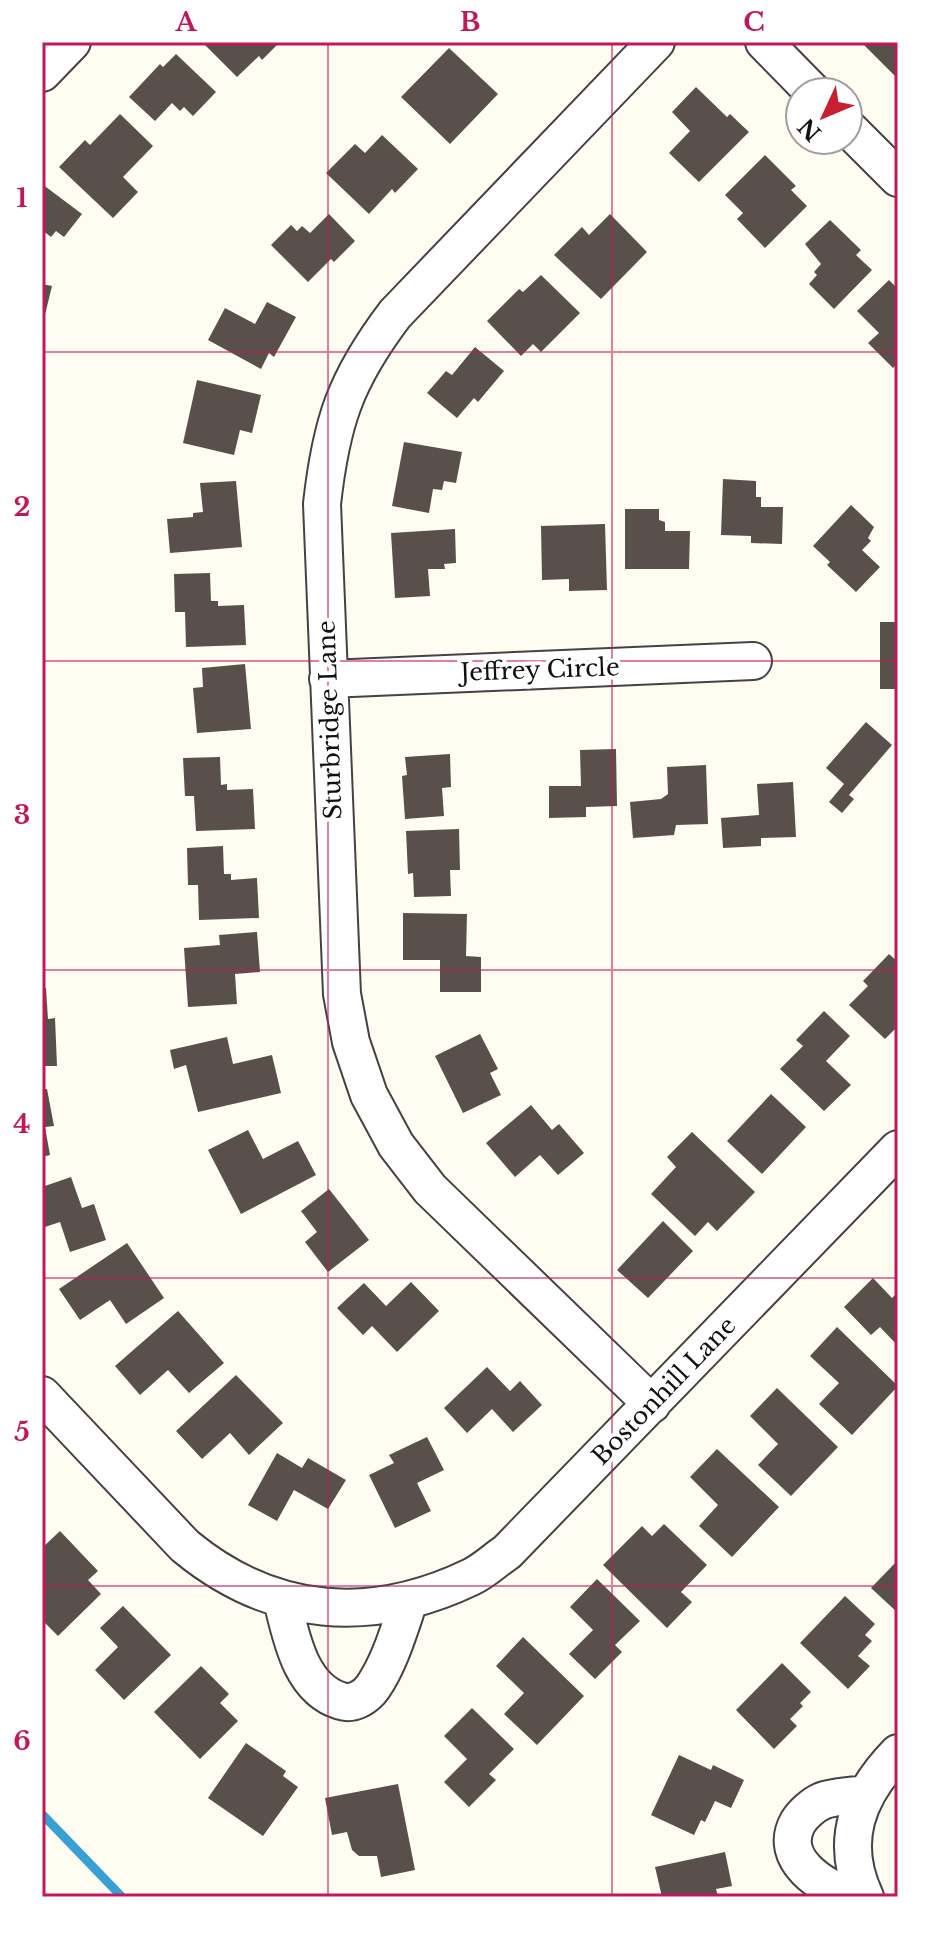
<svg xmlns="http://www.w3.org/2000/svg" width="940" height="1939" font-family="'Libre Baskerville',serif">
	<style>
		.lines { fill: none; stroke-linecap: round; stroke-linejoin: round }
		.stream { stroke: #37a0d4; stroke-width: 9 }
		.building { fill: #59504b }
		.minor-casing { stroke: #434343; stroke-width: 40 }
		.minor { stroke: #fff; stroke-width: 36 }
		.grid { fill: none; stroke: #c2185b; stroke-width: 2; stroke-opacity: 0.55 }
		.labels { text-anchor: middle; stroke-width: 8; stroke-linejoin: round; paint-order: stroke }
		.street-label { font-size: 24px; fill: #101010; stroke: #fff }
		.neatline { fill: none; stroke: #c2185b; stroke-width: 3 }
		.grid-label { font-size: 26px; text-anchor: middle; font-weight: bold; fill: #c2185b }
	</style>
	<rect width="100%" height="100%" fill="#fffcf2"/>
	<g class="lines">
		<!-- stream -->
		<path class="stream" d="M42,1814l80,83"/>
	</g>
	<!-- building -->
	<path class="building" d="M202,42h78l-18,18 -3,-4 -22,21z
		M861,42h37v37z
		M449,48l49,46 -48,50 -49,-47z
		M176,54l40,38 -23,24 -9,-9 -4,4 -8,-8 -17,18 -26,-24 31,-33 3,3z
		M696,87l31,30 3,-3 19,18 -50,50 -30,-29 21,-22 -18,-19z
		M120,114l33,32 -30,31 15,15 -25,26 -54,-51 26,-27 5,5z
		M382,135l36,34 -23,24 -3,-4 -23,25 -43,-41 29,-29 10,9z
		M765,155l31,31 -5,4 16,16 -42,42 -28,-29 6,-6 -18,-18z
		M42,184l40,30 -18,23 -8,-6 -5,6 -9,-7z
		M329,214l26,27 -21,21 -3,-3 -23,23 -37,-37 20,-20 6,6 5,-5 8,7z
		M610,214l37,38 -46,47 -47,-44 28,-28 7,8z
		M830,220l31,30 -5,5 16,15 -38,39 -25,-25 8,-9 -3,-3 7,-8 -16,-20z
		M541,275l39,38 -39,39 -8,-8 -12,12 -34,-35 32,-32 4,3z
		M889,280l9,9v74l-5,5 -25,-25 11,-10 -22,-22z
		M42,284l10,2 -9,37h-1z
		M267,302l29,15 -22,40 -5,-4 -8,16 -53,-29 17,-32 30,16z
		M475,347l29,24 -26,31 -4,-4 -17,20 -30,-25 19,-22 6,4z
		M197,380l64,15 -9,38 -12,-3 -6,25 -51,-12z
		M404,442l58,10 -6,31 -12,-2 -2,9 -9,-1 -4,24 -37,-7z
		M723,479l33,2v16h5v10h22l-1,37 -31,-1v-7l-30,-1z
		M236,481l6,66 -72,6 -3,-34 26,-2v-4l10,-1 -3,-29z
		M851,505l23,22 -6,11 3,3 -9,9 18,17 -24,25 -29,-27 3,-3 -17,-16z
		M625,509h34v11l6,2v9h25l-1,38h-64z
		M605,524l2,66 -38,1v-12l-27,1 -1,-54z
		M455,529l1,34 -12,1 1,5h-17l2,27 -35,2 -4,-65z
		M210,573l1,28h7v5l26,-1 2,40 -60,2 -1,-35h-10l-1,-38z
		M880,622h18v67h-18z
		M245,664l6,65 -54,4 -4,-45 10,-1 -1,-19z
		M866,722l26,23 -43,50 5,4 -12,14 -13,-11 15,-18 -18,-16z
		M616,749l1,57 -31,1v10l-37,1v-32h32l-1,-36z
		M450,754l1,33 -9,1 2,28 -39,3 -3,-43 5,-1 -2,-18z
		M220,757l1,28 6,-1v6l26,-1 2,40 -59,2 -2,-35h-9l-2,-38z
		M706,765l2,59 -32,1 -2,10 -41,3 -3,-36 31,-3 7,-5 -1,-27z
		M793,782l3,55 -35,1v8l-38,2 -2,-30 38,-3 -2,-31z
		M459,829l1,41h-10l1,26 -37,1 -1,-24 -5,1 -2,-43z
		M223,846l1,28h7v6l26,-2 2,40 -60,2 -1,-35h-10l-1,-37z
		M403,913l64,1 -1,42 15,1v35h-41v-32h-37z
		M257,932l3,40 -25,2 2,30 -49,3 -4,-59 36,-3 -1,-10z
		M889,954l9,8v64l-13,13 -36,-34 19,-19 -5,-5z
		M42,988h4l2,31 7,-1 2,48h-15z
		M824,1011l26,25 -24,25 25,24 -27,26 -44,-42 23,-23 -7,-6z
		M480,1034l18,35 -8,4 11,22 -38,18 -28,-57z
		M227,1037l6,27 39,-9 9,38 -83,19 -12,-47 -12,4 -4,-19z
		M42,1089h5l7,37 -9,1 5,28 -8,2z
		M771,1094l35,33 -44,47 -35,-33z
		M531,1105l21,25 7,-6 25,29 -26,22 -18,-20 -25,22 -29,-34z
		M248,1130l15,29 35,-18 18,34 -75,39 -33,-64z
		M692,1132l63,60 -38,39 -9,-9 -13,14 -44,-42 25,-27 -9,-10z
		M71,1177l11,31 12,-4 12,36 -36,12 -10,-30 -18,6v-41z
		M329,1189l40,51 -41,32 -23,-30 12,-10 -16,-21z
		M663,1221l30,30 -45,47 -31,-28z
		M127,1243l37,55 -38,26 -16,-24 -30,20 -21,-31z
		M873,1278l19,20 6,-6v54l-18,-19 -9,8 -27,-28z
		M411,1282l28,29 -42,41 -25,-26 -9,9 -26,-27 27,-25 22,23z
		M178,1311l46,52 -35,30 -21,-23 -28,25 -25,-29z
		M837,1327l61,59 -46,49 -33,-31 20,-21 -29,-27z
		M487,1367l23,24 10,-10 22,24 -29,27 -21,-23 -25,24 -23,-25z
		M236,1375l47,48 -34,32 -19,-22 -28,26 -26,-28z
		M777,1388l61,59 -47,49 -33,-31 20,-21 -28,-28z
		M427,1437l17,33 -27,13 14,28 -36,17 -26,-53 25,-12 -5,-8z
		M717,1449l62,58 -47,50 -33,-31 19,-21 -28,-28z
		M277,1453l25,15 6,-10 38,22 -18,29 -34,-19 -17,31 -29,-16z
		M664,1524l43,41 -26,27 11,10 -25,26 -64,-63 39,-39 10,10z
		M60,1531l38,40 -10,9 13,14 -43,42 -16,-16v-72z
		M898,1560v53l-27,-25z
		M597,1579l43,42 -25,24 7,7 -27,27 -26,-25 24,-24 -23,-23z
		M845,1596l30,28 -10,11 7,6 -14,15 12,10 -22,23 -48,-46z
		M123,1606l48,49 -47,45 -29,-30 23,-23 -18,-19z
		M523,1637l61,59 -47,49 -33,-31 20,-21 -28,-27z
		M782,1663l29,29 -11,11 3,3 -13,13 7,7 -23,23 -38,-39z
		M201,1666l28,28 -9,9 18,18 -38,38 -46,-47z
		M472,1708l42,41 -25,25 7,6 -27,27 -25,-25 23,-23 -23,-23z
		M246,1743l40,28 -3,5 15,11 -35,49 -55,-38z
		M679,1755l32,15 2,-5 31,15 -13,28 -16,-7 -10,21 -4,-2 -7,15 -43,-20z
		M398,1784l17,86 -34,7 -4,-21h-18l-7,-6 -5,-18 -15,3 -7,-37z
		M725,1852l7,34 -16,3 2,8h-56l-7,-30z"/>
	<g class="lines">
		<!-- minor casing -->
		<g class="minor-casing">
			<path id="minor" d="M764,42l49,50
				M42,73l30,-31
				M848,128l50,50
				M328,679l425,-18
				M42,1395l143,151c87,72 186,79 286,31 13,-6 24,-17 36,-25l391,-403
				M652,1404l-222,-215 -34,-44 -27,-50 -18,-53 -9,-48 -20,-490c9,-81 23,-124 73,-190l261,-272
				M282,1600c9,36 18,89 59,101 12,4 25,-4 32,-14 17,-25 26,-57 36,-86
				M853,1897c-30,-9 -76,-38 -55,-75 5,-8 15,-17 24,-21 13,-5 30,-5 44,-7
				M865,1897c-26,-56 -8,-102 33,-144"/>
		</g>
		<!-- minor -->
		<use href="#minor" class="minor"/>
	</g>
	<!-- grid -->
	<path class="grid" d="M328,42v1855M612,42v1855M42,352h856M42,661h856M42,970h856M42,1278h856M42,1586h856"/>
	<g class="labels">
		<!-- street labels -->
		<g class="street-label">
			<text transform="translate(540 670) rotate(-2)" y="8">Jeffrey Circle</text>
			<text transform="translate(330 720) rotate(-92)" y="8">Sturbridge Lane</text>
			<text transform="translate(664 1391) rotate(-46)" y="8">Bostonhill Lane</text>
		</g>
	</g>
	<!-- border -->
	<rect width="940" height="1939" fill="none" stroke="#ffffff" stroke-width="88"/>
	<!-- north arrow -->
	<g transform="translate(824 116) rotate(226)"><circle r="38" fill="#ffffff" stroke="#9f9f9f" stroke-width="2"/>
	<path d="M0-6L14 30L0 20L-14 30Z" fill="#c81f32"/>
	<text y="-12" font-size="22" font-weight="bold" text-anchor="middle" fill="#101010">N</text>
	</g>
	<rect x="44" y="44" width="852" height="1851" class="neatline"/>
	<g class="grid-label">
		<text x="186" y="31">A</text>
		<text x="470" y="31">B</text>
		<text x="754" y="31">C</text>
		<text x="22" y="207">1</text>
		<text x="22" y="516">2</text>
		<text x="22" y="824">3</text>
		<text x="22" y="1133">4</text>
		<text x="22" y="1441">5</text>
		<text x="22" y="1750">6</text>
	</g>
</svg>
